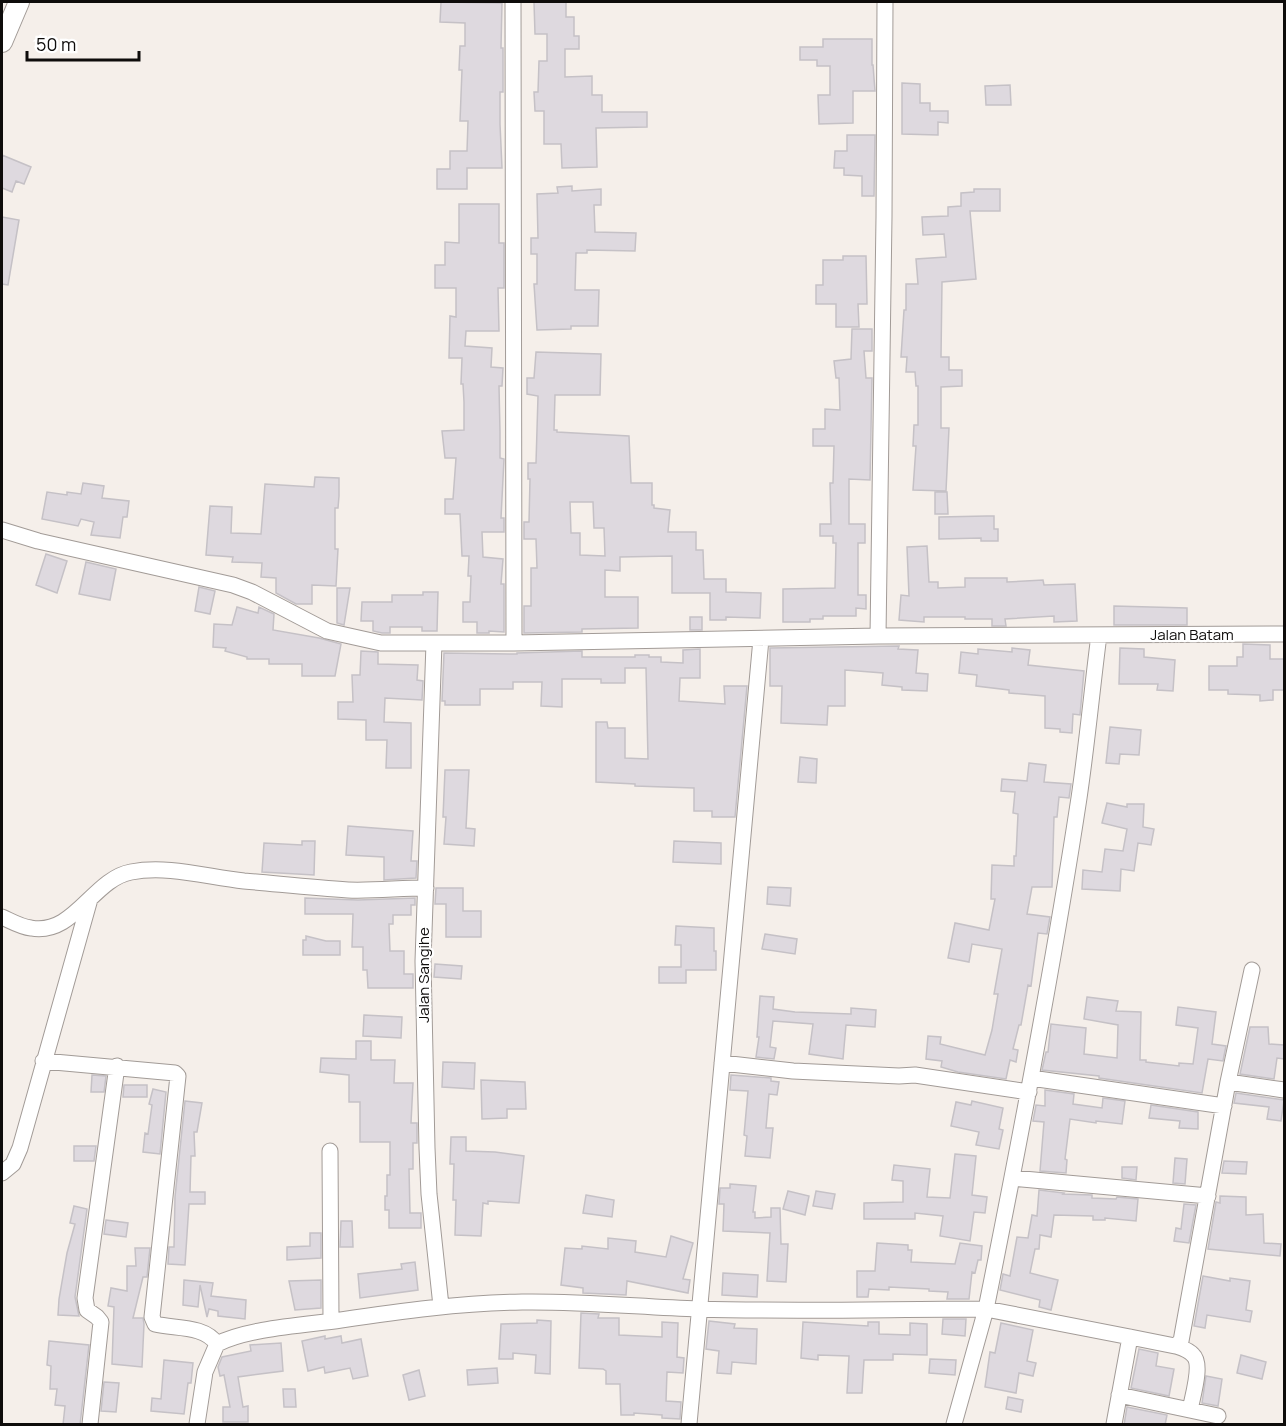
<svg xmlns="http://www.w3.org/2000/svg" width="1286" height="1426" font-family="Manrope,sans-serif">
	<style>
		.building { fill: #ded9df; stroke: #c5c1c6; stroke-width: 1.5; fill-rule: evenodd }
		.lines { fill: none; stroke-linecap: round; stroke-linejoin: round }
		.minor-casing { stroke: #a29b97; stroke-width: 17 }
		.major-casing { stroke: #a29b97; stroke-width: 22 }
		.minor { stroke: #fff; stroke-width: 15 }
		.major { stroke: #fff; stroke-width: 20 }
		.labels { text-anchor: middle; stroke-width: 4.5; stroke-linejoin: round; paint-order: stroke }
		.street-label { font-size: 15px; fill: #0e0c0b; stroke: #fff }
	</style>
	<rect width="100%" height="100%" fill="#f5efea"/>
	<!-- building -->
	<path class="building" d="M441,2l61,1 -1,45h2v44h-3v32l2,44h-35v21h-30v-20h13v-18h17l1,-30h-8l2,-51h-3l1,-24h5v-23l-25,-1z
		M534,2h32v15h8v19h5v13h-14v28l27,-1v19h10v17h45v15l-51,1 1,39 -35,1 -1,-24h-17v-33h-9l-1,-19h4l1,-31h8v-27h-12z
		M823,39h49v26h1l2,26h-22v32l-34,1 -1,-29h12v-29h-13v-6h-17v-13h23z
		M902,83l18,1v19h10v8h18v12l-10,-1v13l-36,-1z
		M1010,85l1,20h-25l-1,-19z
		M847,135h28l-1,61h-12v-20l-18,-1v-7h-10l1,-17h12z
		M2,155l29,12 -7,17 -8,-3 -4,11 -10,-4z
		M572,186v5l29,-2v16h-7l1,27 41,1 -1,18 -48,-1v3h-11l-1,37h24l-1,36h-27v3l-34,1 -3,-46h3v-30h-6v-16h7l-1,-44 21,-1 -1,-6z
		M974,189h26v22h-30l6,68 -34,3 -1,75h8v13h13v16l-21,1v41h8l-3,63 -33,-1 3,-44h-3l1,-21h4v-39h-2l-1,-14h-9l1,-15h-6l3,-47h2v-26h12l-2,-25 30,-2 -2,-23 -21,1 -1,-18 26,-1v-9l13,-1v-13l13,-1z
		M459,204h40v39h5v45h-6l1,43h-33l-1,15 27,2 -1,19 12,1 -1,18h-3l1,46v26l4,1 -3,59h3v14h-22l1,25 20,2 -2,25h3v48l-15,-1v2h-12v-11h-14v-20h7l1,-26h-3l1,-20h-7l-2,-42h-15v-15h8l3,-41h-11l-3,-27 22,-1v-28l-1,-18h-2l1,-26h-13l1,-42 6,1v-29h-21v-23h10v-23l14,1z
		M2,217l17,3 -11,65 -6,-1z
		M843,256h23l1,48h-9l1,23h-23v-23h-20v-19h7v-25h20z
		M852,329h20v22h-8l2,27h6l-2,102 -21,-1v45h16v19h-7v52h8v14l-10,-1v8h-33v3h-13v3h-27v-33l52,-1 1,-45h-3v-7h-13v-12h11l-1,-41h3l1,-37h-21v-17h12v-20l15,1 -1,-32h-3l-2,-17 17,-2z
		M536,352l65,2 -1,41h-45l-1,35h3v2l72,4 2,47h21v22h2v3l16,2 -2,22h28v18h7l1,29h22v13l35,1 -1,25 -34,-1v3h-16v-27h-38v-37l-52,1v14l-15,-1v27h33v31l-56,1v3l-58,1v-27h7v-38h6l-1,-29h-12v-17h5l1,-43h-2v-16h8l2,-67 -11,-2v-16h7zM570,502h23l1,26h10l1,28 -25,-1v-22h-9z
		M315,477l24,1v18l-1,12h-3v41h3l-2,37 -24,-1v19h-16l-20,-11v-15l-15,-1 1,-14 -30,-1 1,-5 -27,-2 4,-49 22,1 -1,26 30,1 4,-50 49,3z
		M83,483l21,3 -2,12 27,3 -2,16h-4l-3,21 -29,-3 3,-13 -13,-3 -3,7 -36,-7 5,-27 20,3v-3l14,2z
		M935,492h12l1,22h-13z
		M987,516h7v13h4v12h-17v-3l-42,1v-22z
		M927,546l2,36h9v6l27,-1v-9h42v4l36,-2 1,5 31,-1 2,37 -23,1v-6l-49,3 1,7h-14v-7h-27v-2h-41v5l-25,-2 2,-25 8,1 -2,-49z
		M46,554l21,7 -10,32 -21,-8z
		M86,562l30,7 -6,31 -31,-6z
		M199,587l16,4 -5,23 -15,-3z
		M337,588h13l-6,37 -7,-2z
		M423,592h15l-1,39h-15v-4h-32v6h-8l-9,-2v-10h-12l1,-19h30v-7h31z
		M1114,606l73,2v17h-73z
		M237,607l21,6 1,-6 15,7 -1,16 46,8 22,6 -6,32h-33v-12h-33v-5h-22v-2l-22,-6 1,-3 -13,-1 1,-23 18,1z
		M690,617h12v13h-12z
		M1243,644l27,1v14h14v31h-11v10l-13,1v-6l-32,-1v-4h-19v-24h28v-9h6z
		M899,646l-1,3 20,1 -2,23 12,1 -1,17 -25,-1v-3l-20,-2 1,-12 -38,-3v36h-17l-1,19 -46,-2 1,-37h-12v-38z
		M1012,648l18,2 -2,15 56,6 -4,44 -7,-1 -1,19 -12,-1v-3l-15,-1v-32l-36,-3v-3l-33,-4 1,-11 -18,-2 2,-21 17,2v-5l34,3z
		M1120,648l24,1v8l31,3 -2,31 -16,-1 1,-6h-39z
		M700,649v29h-20l-1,23 46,3 -1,-18h23l-12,131h-23v-6h-18v-23l-59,-2v-2l-39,-2v-60h11l1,6h17v30l23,1 -2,-91h-21v15h-24v-4h-39v28l-21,-1 1,-24h-29v7h-33v16h-35v-4h-3l2,-48 73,1v-1l65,-2v6h53v-2h14v2h12v5l22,1v-13z
		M361,651l17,1v12l40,1 -1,15 6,1 -1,19 -37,-2 -1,24 27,1v45h-25l1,-28h-21v-20l-28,-1v-17h15l-1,-27h8z
		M1110,727l31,3 -2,25 -19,-1 -1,10 -13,-1z
		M800,757l17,2 -1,24 -18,-1z
		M1029,763l17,2 -2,17 27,2 -2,14 -10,-1 -2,20h-3l-2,70h-20l-5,27 23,3 -3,17 -9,-1 -7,53 -3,-1 -7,40h-2l-6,24 5,1 -2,12 -6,-2 -4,19 -48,-7 -17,-5 1,-6 -16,-2 2,-23 13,1 -1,7 45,11 7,-25 6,-36h-4l8,-45 -30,-5 -3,18 -21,-4 7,-35 34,7 6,-31h-4l1,-34 22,1v-10h2l2,-42 -5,-1 2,-21 -14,-1 1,-12 25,2z
		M445,770h24l-3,58 9,1 -1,17 -30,-2 2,-27h-3z
		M1107,803l20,4v-3h17l-1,23 11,2 -3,16 -13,-2 -4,28 -13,-2 -1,22 -38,-2 1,-19 19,2 3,-23 18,2 4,-22 -25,-6z
		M348,826l65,5 -2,30h6l-1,17 -32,2v-23l-38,-2z
		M302,841h13l-1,34 -52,-3 2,-29 38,2z
		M674,841l47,2v21l-48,-2z
		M768,887l23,1 -1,18 -23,-2z
		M436,888h27v23h18v26h-35v-33h-11z
		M305,898l53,2 57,-2v7h-4v10h-18v9h-4l1,27h14v23h9v14h-45l-1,-18h-4v-23h-11l1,-33h-48z
		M676,926l38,2v23h2v19h-30v13h-27v-16h22v-22h-6z
		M765,934l32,5 -2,15 -33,-5z
		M306,936l20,5h14v14h-37v-15h3z
		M435,964l27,2 -1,13 -27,-2z
		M760,996l14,1 -1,12 22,3 56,2v-6l25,2 -1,17 -29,-2 -3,34 -34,-5 4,-30 -40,-3 -3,26 6,1 -2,11 -18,-2 3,-20h-2z
		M1087,997l31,4 -2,10 25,1 -1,48h6v2l33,4v-3l14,1 5,-36 -22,-3 2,-18 38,5 -4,32 14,2 -3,15 -15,-2 -6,34 -103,-15v-2l-57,-6 4,-18h2l3,-28 35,4 -2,26 33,4 1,-33 -34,-6z
		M364,1015l38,2 -1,21 -38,-2z
		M1250,1027h18l1,17 15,1v14l-7,-1 -3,21 -34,-5z
		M356,1041h15v19h24l-1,23h19l-2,40h6v20h-4v26h-4l1,44h11v15h-32v-18h-4v-14h2v-21h3v-33h-30v-40h-11v-27l-29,-3 1,-14 35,1z
		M443,1062l32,1 -1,26 -32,-2z
		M92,1075l14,1 -2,16h-13z
		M731,1075l40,3v3l8,1 -2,13 -8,-1 -3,34h7l-3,30 -25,-2 2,-20 -3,-1 4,-44 -18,-1z
		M481,1080l44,2 1,27h-19v9l-25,1z
		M124,1085h23v12h-24z
		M153,1089l13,3 -6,62 -17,-2 2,-19 3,1 4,-29 -3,-1z
		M1045,1090l29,4 -1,10 29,4 1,-10 22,3 -3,23 -26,-3v2l-26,-4 -5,40 2,1 -1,13 -26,-2 4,-49 -11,-1 3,-16 9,1z
		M1236,1093l48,7 -3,21 -14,-2 2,-12 -35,-4z
		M185,1101l17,2 -5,29h-3l1,24h-4l-1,36h15v12h-16l-4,61 -17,-1 1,-17h5l1,-50z
		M972,1101l31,7 -4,21 4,1 -4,19 -23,-4 3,-13 -28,-6 5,-24 15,3z
		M1151,1105l47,7v17l-19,-1 1,-7 -31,-3z
		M451,1137h15v14l29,1 29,4 -5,47 -31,-2v3l-5,-1 -2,33 -26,-1 1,-35h-3l1,-36h-4z
		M74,1146h22l-2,15h-20z
		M955,1154l21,2 -4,39 15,2 -2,16 -11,-1 -4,29 -30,-5 3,-20 -28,-3v6h-51v-16l39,-1v-21l-11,-1 2,-15 36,4 -3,28 23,1z
		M1175,1158l12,1 -2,25 -12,-1z
		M1224,1161l23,1 -1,12 -24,-1z
		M1122,1167h15l-1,13 -14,-2z
		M730,1184l26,2 -3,26h2v6l16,-1v-9h9l1,36h7l-2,38 -19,-1 3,-48 -47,-2 1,-27h-5l1,-16h10z
		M1039,1190l25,3 -1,1 29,1v3l24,1 1,-2 21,2 -2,22 -31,-3v2h-12v-4l-39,-1 -3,22 -11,-2 -1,14h-4l-5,24 28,7 -7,30 -12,-3 1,-7 -40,-10 3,-16 7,2 7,-39 11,1 4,-23 5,1z
		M788,1191l21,5 -4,19 -22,-6z
		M816,1191l19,3 -3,15 -19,-3z
		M586,1195l28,5 -2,17 -29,-4z
		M1220,1196l26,1v18l17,-1 1,29 17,1 -1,12 -72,-7 8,-47 4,1z
		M1184,1204l12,1 -7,38 -15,-2 2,-13 5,1z
		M74,1206l13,3 -12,88 4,19 -21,-1 1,-16 8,-46 8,-29 -5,-1z
		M106,1220l22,3 -2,14 -22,-3z
		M341,1221h11l1,26h-13z
		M310,1233h11v25l-34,2v-13l23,-1z
		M671,1236l22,7 -10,36 7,1 -2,13 -61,-12 -1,14 -43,-2v-5l-22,-3 4,-37 17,1v-3l26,3v-11l28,3 -1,11 31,5z
		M877,1243l31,2v5h4l-1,12 44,2 5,-21 22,3 -1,14h-3l-3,13 -3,-1 -3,27h-22l1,-7 -19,-1v-2l-40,-2v3l-20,-1 -1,8h-11v-26h18z
		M135,1248h15l-3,29h-4l-10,41h10l1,6 -2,43 -30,-3 2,-57 -6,-1 3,-18 16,3v-25h9z
		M415,1262l3,28 -58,8 -2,-24 44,-5 -1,-5z
		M723,1273l35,2 -1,22 -35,-2z
		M1203,1276l27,5v-3l20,3 -4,29 6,1 -2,11 -43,-7 -2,13 -11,-2z
		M184,1280l29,3 -2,13 35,4 -1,19 -27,-3v-5l-9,-2 -2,8 -7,-32 -2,22 -15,-2z
		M321,1280v28l-26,2 -6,-29z
		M581,1313l18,1 -1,4h21v17l43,2v-15l16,1 -1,34 7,1 -1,15 -16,-1 -1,29 15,1 -1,17 -18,-1v-3l-28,-2v2h-13l-1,-31h-14v-13l-3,-2 -24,-1z
		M943,1319h23l-1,17 -23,-2z
		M537,1320l14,1 -1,53 -15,-1 1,-18 -23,-2v6h-14l2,-35 36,-1z
		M709,1321l26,3 -1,4 23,1 -1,35 -24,-2 -1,12 -14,-1 2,-22 -13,-2z
		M803,1322l65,4v-4h11v12l31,1v-12l17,1v31l-34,-1v6h-29l-2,33h-15l2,-37 -31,-1v5l-17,-2z
		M1001,1323l32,7 -6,31 9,2 -3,13 -14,-3 -3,20 -31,-6 5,-35 5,1z
		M325,1336v3l16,-3 1,7 19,-4 7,37 -15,3 -3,-11 -25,5 -1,-6 -16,4 -6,-30z
		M49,1341l40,4 -9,80h-17l2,-19 -10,-1 2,-16h-7l1,-23 -4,-1z
		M281,1343l2,28 -45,6 5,30 5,-1v16h-25v-15h7l-6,-32 -4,1 -2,-9 4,-10 29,-6 -1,-6z
		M1139,1349l19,4 -2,13 18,3 -5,27 -38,-8z
		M1241,1355l25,7 -4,17 -25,-6z
		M930,1359l26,1 -1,15 -26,-2z
		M164,1360l29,3 -2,20h-3l-4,31 -33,-3 1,-13 9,1z
		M497,1368l1,15 -30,2 -1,-15z
		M419,1370l6,26 -16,4 -6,-25z
		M1206,1376l16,3 -4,27 -16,-3z
		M104,1382l15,1 -3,29 -15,-1z
		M283,1389h12l1,18h-12z
		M1008,1397l15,3 -2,12 -15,-3z
		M1127,1407l40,8 -2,10h-41z"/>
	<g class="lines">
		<!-- minor casing -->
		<g class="minor-casing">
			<path id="minor" d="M513,2l1,641
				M2,530l36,11 195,44 19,7 75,39 54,12h133l364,-7 406,-2
				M878,636l6,-419 1,-215
				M434,643l-11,318 4,187 2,46 12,112
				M2,917c9,4 19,10 29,11 43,8 62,-49 100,-56 37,-7 76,5 113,9 35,3 70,7 104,9 26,1 52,-2 78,-2
				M43,1061l132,12 3,3 -26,241 3,7c20,5 49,1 62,20
				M722,1063l71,8 106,5 16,-1 114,17
				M1031,1078l193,28
				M1228,1082l56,8
				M330,1151l1,170
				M2,1173l11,-9 7,-16 70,-249
				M1012,1178l196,18
				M1176,1346c6,2 13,4 17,9 10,9 -1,43 -3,55
				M1119,1395l99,21
				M90,1424l11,-102 -4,-5 -10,-7 -2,-12 32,-232
				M197,1424l8,-52 12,-28c31,-16 89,-19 124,-24 60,-9 120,-17 181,-18 59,-1 118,5 177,7 96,3 191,0 287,0 34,-169 67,-340 93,-511 8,-54 13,-109 20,-163
				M689,1424l72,-785
				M954,1424l32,-115 144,28
				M1114,1424l16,-87 45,9 6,-5 47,-259 24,-112"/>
		</g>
		<!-- major casing -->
		<g class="major-casing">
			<path id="major" d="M2,42l17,-40"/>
		</g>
		<!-- minor -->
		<use href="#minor" class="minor"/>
		<!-- major -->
		<use href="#major" class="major"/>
	</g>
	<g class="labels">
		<!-- street labels -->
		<g class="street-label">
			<text x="1192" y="640">Jalan Batam</text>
			<text transform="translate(424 975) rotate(-90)" y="5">Jalan Sangihe</text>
		</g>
	</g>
	<!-- border -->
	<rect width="1286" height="1426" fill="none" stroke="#0e0c0b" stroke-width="6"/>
	<!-- scale -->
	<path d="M27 51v9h112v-9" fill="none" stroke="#0e0c0b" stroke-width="3"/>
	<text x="36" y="51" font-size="18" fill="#0e0c0b" stroke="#ffffff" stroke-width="4.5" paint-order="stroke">50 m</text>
</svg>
